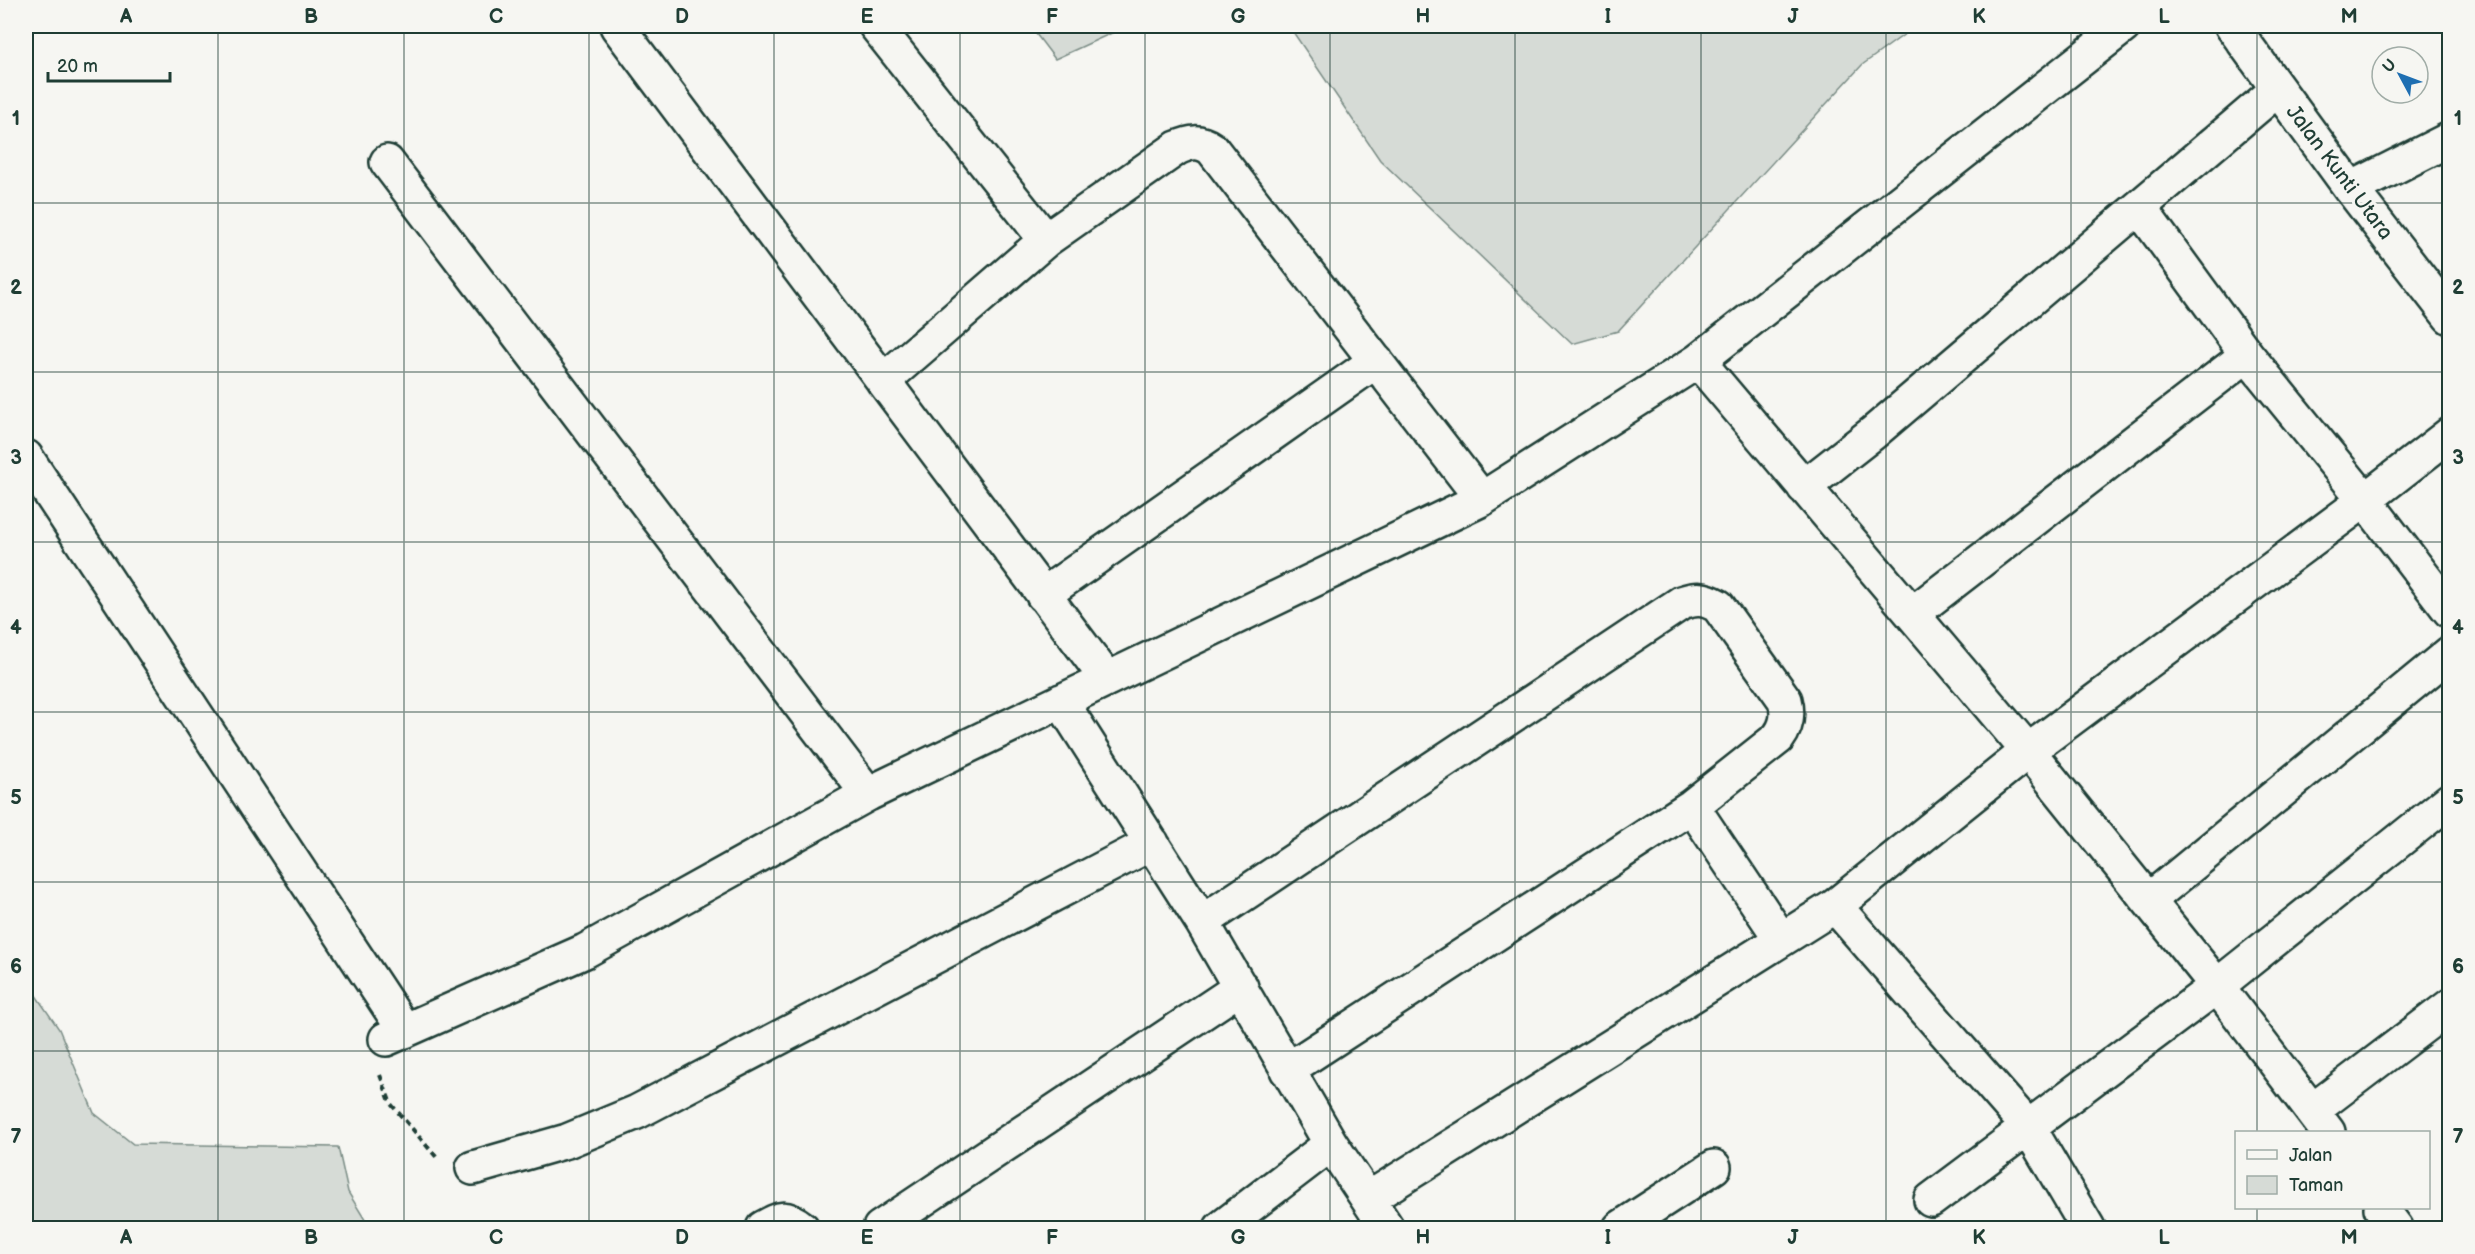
<svg xmlns="http://www.w3.org/2000/svg" width="2475" height="1254" font-family="'Balsamiq Sans',sans-serif">
	<style>
		.green { fill: #d6dbd6; stroke: #7a8c85; stroke-width: 1.5 }
		.lines { fill: none; stroke-linecap: round; stroke-linejoin: round }
		.street-casing { stroke: #1f3d34; stroke-width: 38 }
		.path { stroke: #1f3d34; stroke-width: 4; stroke-dasharray: 6 4.5; stroke-linecap: butt }
		.street { stroke: #f6f6f2; stroke-width: 33 }
		.grid { fill: none; stroke: #1f3d34; stroke-width: 1.5; stroke-opacity: 0.55 }
		.labels { text-anchor: middle; stroke-width: 6; stroke-linejoin: round; paint-order: stroke }
		.street-label { font-size: 21px; fill: #1f3d34; stroke: #f6f6f2 }
		.neatline { fill: none; stroke: #1f3d34; stroke-width: 2 }
		.grid-label { font-size: 20px; text-anchor: middle; font-weight: bold; fill: #1f3d34 }
	</style>
	<rect width="100%" height="100%" fill="#f6f6f2"/>
	<filter id="ink" filterUnits="userSpaceOnUse"><feTurbulence type="fractalNoise" baseFrequency=".0167" numOctaves="2"/><feDisplacementMap in="SourceGraphic" scale="12" xChannelSelector="R" yChannelSelector="G"/><feConvolveMatrix kernelMatrix="1 2 1 2 8 2 1 2 1" color-interpolation-filters="sRGB"/></filter>
	<g filter="url(#ink)">
		<!-- green -->
		<path class="green" d="M1030,26h97l-72,33z
			M1289,26h627l-54,39 -244,266 -46,13 -192,-184z
			M26,981l33,48 35,84 39,31 205,3 10,45 22,36h-344z"/>
		<g class="lines">
			<!-- street casing -->
			<g class="street-casing">
				<path id="street" d="M617,26l490,653
					M876,26l170,214
					M2232,26l119,163 99,128
					M387,162l481,632
					M2351,189l99,-50
					M2139,207l108,148 118,145 85,111
					M1698,361l330,390 189,235 111,146
					M883,381l163,-141 131,-92c14,-6 22,-8 35,1l270,350
					M26,457l379,574
					M1804,487l69,-54 405,-344
					M1043,595l333,-234
					M1912,614l335,-259
					M1061,701l141,221 129,222 56,84
					M1692,806l89,133
					M2149,900l301,-247
					M1835,906l194,222 59,100
					M1202,922l479,-319c15,-5 23,-5 37,3l67,94c4,15 2,26 -7,38l-86,68 -405,264
					M386,1039l199,-88 283,-157 614,-295 216,-138 426,-335
					M2312,1111l138,-105
					M473,1168l94,-27 70,-29 515,-269
					M1368,1199l467,-293 193,-155 337,-251 85,-66
					M1931,1200l286,-214 233,-186
					M2381,1208l15,20
					M763,1228c18,-10 22,-13 39,0
					M880,1228l361,-241
					M1221,1228l110,-84
					M1620,1228l94,-61"/>
			</g>
			<!-- path -->
			<path class="path" d="M380,1075l11,29 47,55"/>
			<!-- street -->
			<use href="#street" class="street"/>
		</g>
	</g>
	<!-- grid -->
	<path class="grid" d="M218,26v1202M404,26v1202M589,26v1202M774,26v1202M960,26v1202M1145,26v1202M1330,26v1202M1515,26v1202M1701,26v1202M1886,26v1202M2071,26v1202M2257,26v1106M26,203h2424M26,372h2424M26,542h2424M26,712h2424M26,882h2424M26,1051h2424M2257,1208v20"/>
	<g class="labels">
		<!-- street labels -->
		<g class="street-label">
			<text transform="translate(2340 172) rotate(53)" y="7">Jalan Kunti Utara</text>
		</g>
	</g>
	<!-- margin -->
	<rect width="2475" height="1254" fill="none" stroke="#f6f6f2" stroke-width="66"/>
	<!-- legend -->
	<rect x="2235" y="1131" width="195" height="78" fill="#f6f6f2" stroke="#a0aca6" stroke-width="1.5"/>
	<rect x="2247" y="1150" width="30" height="9" fill="#f6f6f2" stroke="#a0aca6" stroke-width="1.5"/>
	<text x="2289" y="1161" font-size="18" fill="#1f3d34">Jalan</text>
	<rect x="2247" y="1176" width="30" height="18" fill="#d6dbd6" stroke="#a0aca6" stroke-width="1.5"/>
	<text x="2289" y="1191" font-size="18" fill="#1f3d34">Taman</text>
	<!-- north arrow -->
	<g transform="translate(2400 75) rotate(311)"><circle r="28" fill="#f6f6f2" stroke="#a0aca6" stroke-width="1.5"/>
	<path d="M0-4.5L10 22L0 15L-10 22Z" fill="#1f6fb2"/>
	<text y="-9" font-size="16" font-weight="bold" text-anchor="middle" fill="#1f3d34">U</text>
	</g>
	<!-- scale -->
	<path d="M48 72v9h122v-9" fill="none" stroke="#1f3d34" stroke-width="3"/>
	<text x="57" y="72" font-size="18" fill="#1f3d34" stroke="#f6f6f2" stroke-width="4.5" paint-order="stroke">20 m</text>
	<rect x="33" y="33" width="2409" height="1188" class="neatline"/>
	<g class="grid-label">
		<text x="126" y="23">A</text>
		<text x="311" y="23">B</text>
		<text x="496" y="23">C</text>
		<text x="682" y="23">D</text>
		<text x="867" y="23">E</text>
		<text x="1052" y="23">F</text>
		<text x="1238" y="23">G</text>
		<text x="1423" y="23">H</text>
		<text x="1608" y="23">I</text>
		<text x="1793" y="23">J</text>
		<text x="1979" y="23">K</text>
		<text x="2164" y="23">L</text>
		<text x="2349" y="23">M</text>
		<text x="16" y="125">1</text>
		<text x="2458" y="125">1</text>
		<text x="16" y="294">2</text>
		<text x="2458" y="294">2</text>
		<text x="16" y="464">3</text>
		<text x="2458" y="464">3</text>
		<text x="16" y="634">4</text>
		<text x="2458" y="634">4</text>
		<text x="16" y="804">5</text>
		<text x="2458" y="804">5</text>
		<text x="16" y="973">6</text>
		<text x="2458" y="973">6</text>
		<text x="16" y="1143">7</text>
		<text x="2458" y="1143">7</text>
		<text x="126" y="1244">A</text>
		<text x="311" y="1244">B</text>
		<text x="496" y="1244">C</text>
		<text x="682" y="1244">D</text>
		<text x="867" y="1244">E</text>
		<text x="1052" y="1244">F</text>
		<text x="1238" y="1244">G</text>
		<text x="1423" y="1244">H</text>
		<text x="1608" y="1244">I</text>
		<text x="1793" y="1244">J</text>
		<text x="1979" y="1244">K</text>
		<text x="2164" y="1244">L</text>
		<text x="2349" y="1244">M</text>
	</g>
</svg>
